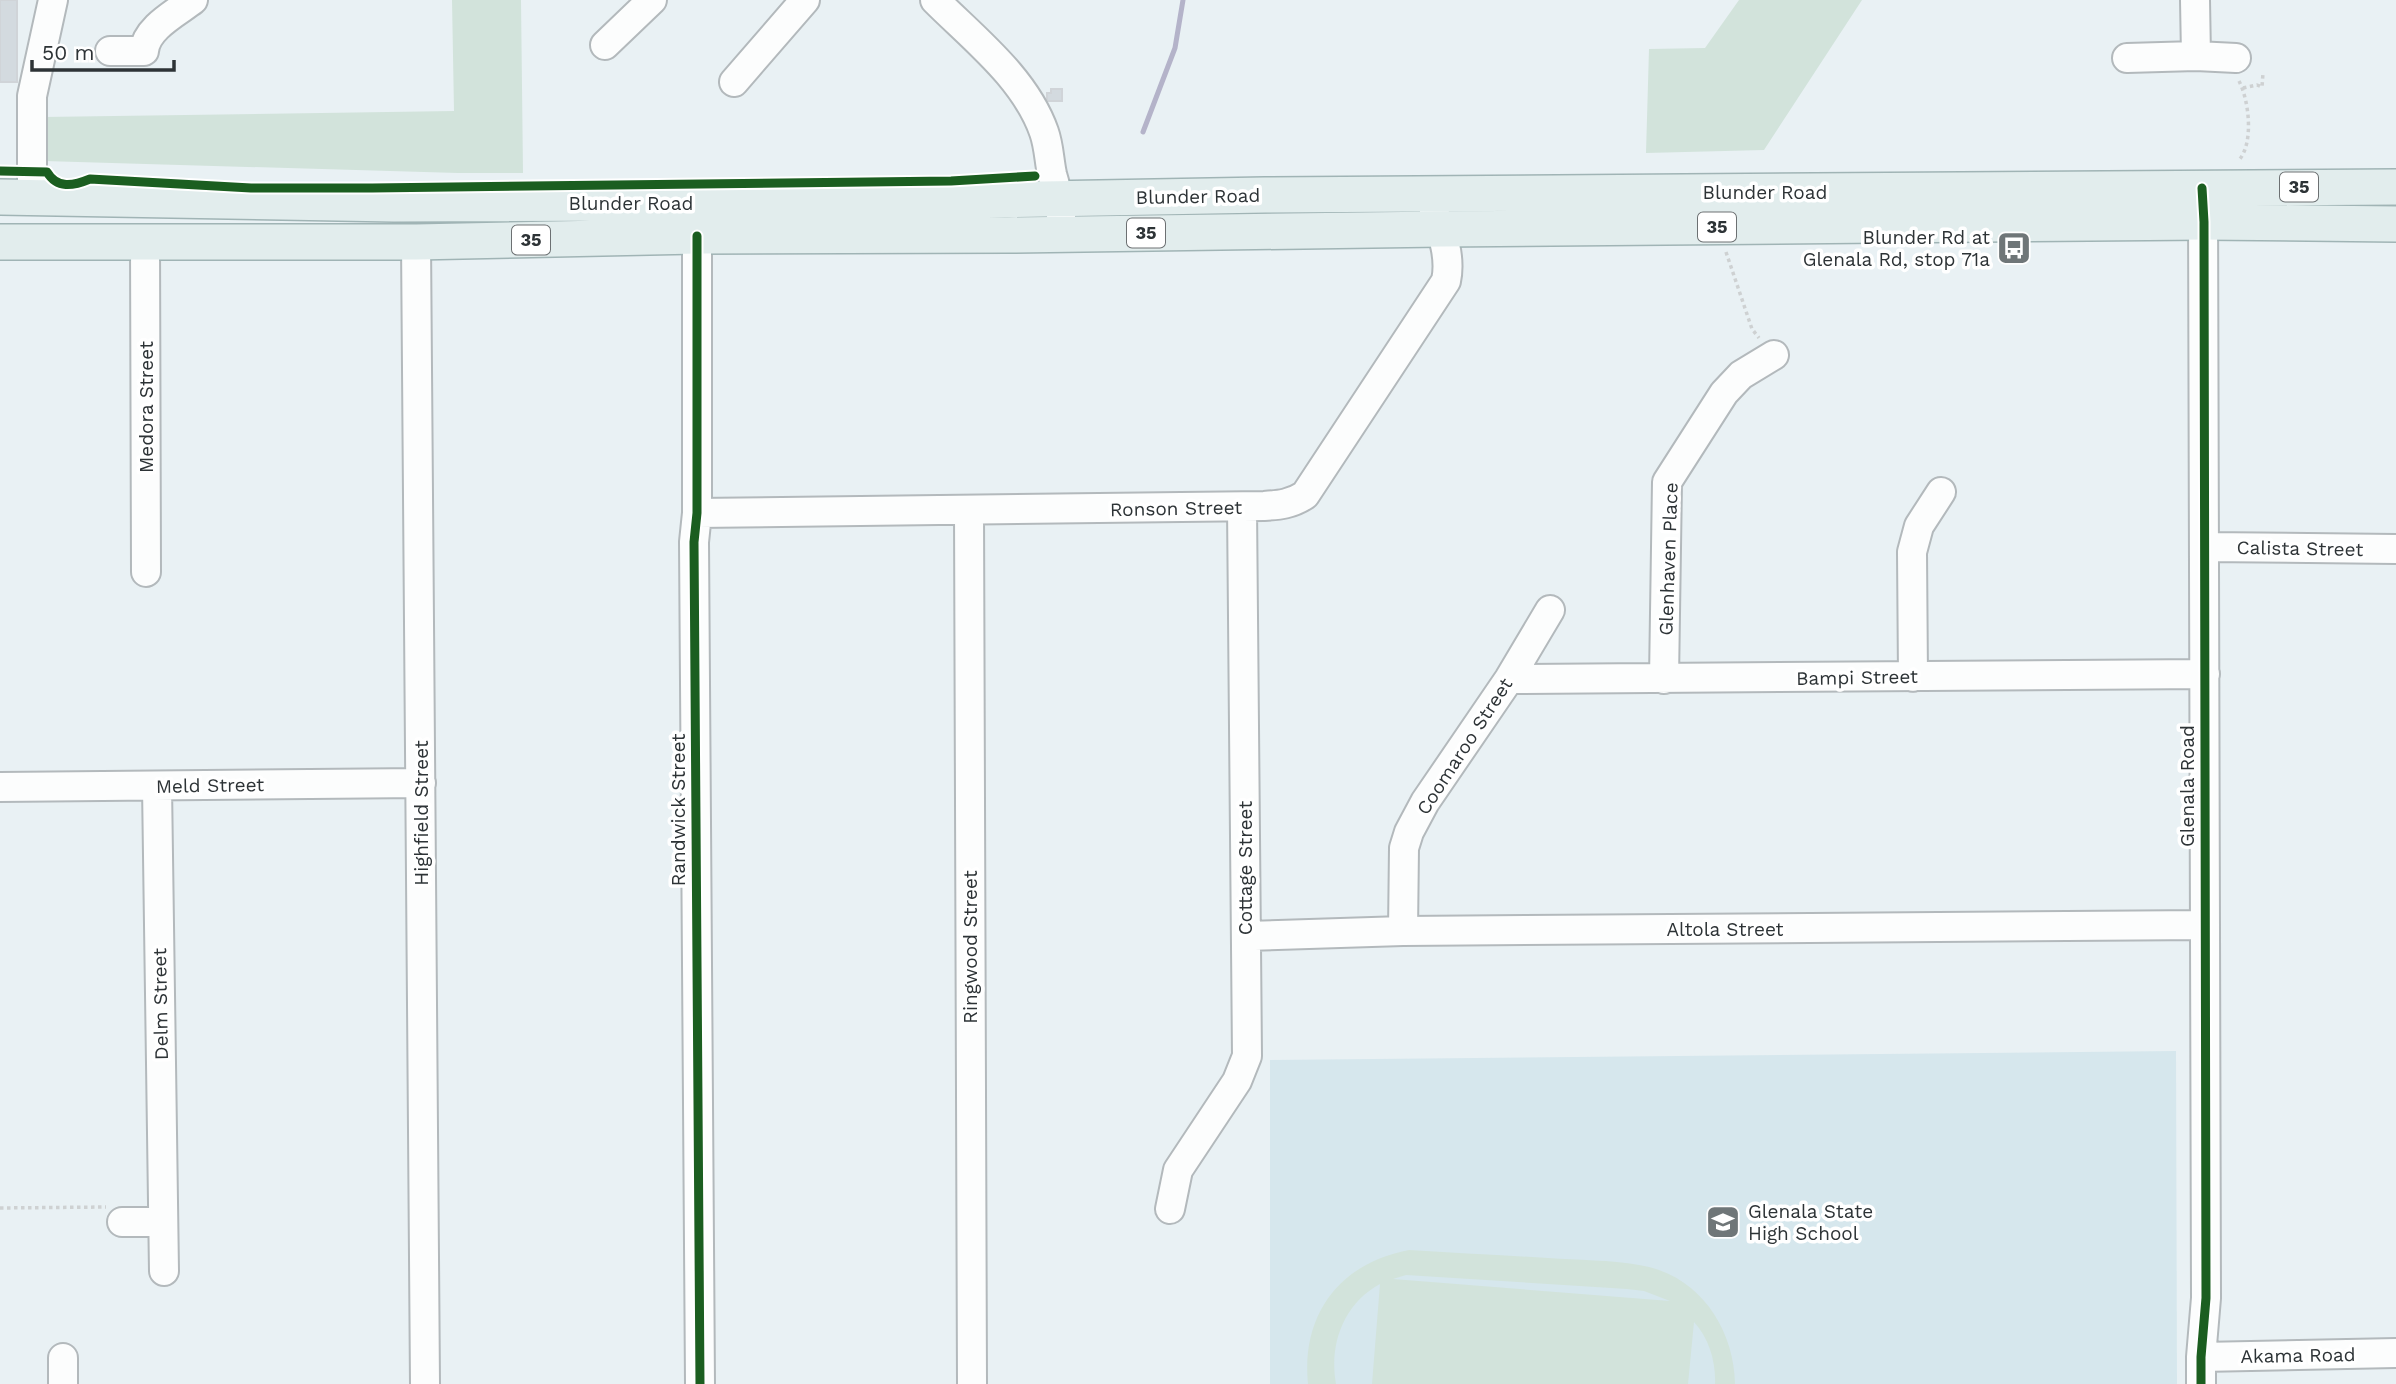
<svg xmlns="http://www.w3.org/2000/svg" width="2396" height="1384" font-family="'Work Sans',sans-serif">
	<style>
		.built { fill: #d6e7ed }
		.green { fill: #d2e3db; fill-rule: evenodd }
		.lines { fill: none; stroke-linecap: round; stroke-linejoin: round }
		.stream { stroke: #b4b3c9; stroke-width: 5 }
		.building { fill: #d3dadf; stroke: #d0d4d8; stroke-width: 2 }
		.minor-casing { stroke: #b3b9bc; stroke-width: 32 }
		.major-casing { stroke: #a0b4b5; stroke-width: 38 }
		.path { stroke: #ced1d2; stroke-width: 3.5; stroke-dasharray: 3.5 3.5; stroke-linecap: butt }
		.minor { stroke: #fcfdfd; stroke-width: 28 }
		.major { stroke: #e2eded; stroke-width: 35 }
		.cycleway-casing { stroke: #fff; stroke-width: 13 }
		.cycleway { stroke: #1b5e20; stroke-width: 9 }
		.labels { text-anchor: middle; stroke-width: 7; stroke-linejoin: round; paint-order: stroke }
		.shield { fill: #fff; stroke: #6c7072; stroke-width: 2 }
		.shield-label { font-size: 18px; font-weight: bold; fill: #2d3336 }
		.street-label { font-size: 19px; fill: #2d3336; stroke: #fff }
		.poi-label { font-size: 19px; fill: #2d3336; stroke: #fff; text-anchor: end }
	</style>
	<rect width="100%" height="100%" fill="#e9f1f4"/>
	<!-- built -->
	<path class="built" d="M2176,1051l1,333h-907v-324z"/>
	<!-- green -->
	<path class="green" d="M452,0h69l2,173h-65l-414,-12 -1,-44 411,-6z
		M1739,0h123l-98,150 -118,3 3,-104 56,-1z
		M1409,1250c46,3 93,5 139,8 30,2 62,2 91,7 59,9 95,62 96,119h-20c1,-22 -6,-46 -21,-62l-6,62h-316l8,-100c-37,20 -51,61 -44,100h-28c-7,-70 32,-121 101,-134zM1406,1275l221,14 17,2 26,10 -277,-22z"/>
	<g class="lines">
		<!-- stream -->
		<path class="stream" d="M1143,132l32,-84 8,-48"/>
	</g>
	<!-- building -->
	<path class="building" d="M0,0h17v82h-17z
		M1051,89h11v12h-15v-8h4z"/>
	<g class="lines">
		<!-- minor casing -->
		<g class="minor-casing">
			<path id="minor" d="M935,0c39,39 90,78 109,132 5,14 5,28 8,42 4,15 8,27 9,42
				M2195,0l1,56
				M605,45l47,-45
				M110,51h34c2,-23 32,-38 49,-51
				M2127,58l69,-2 40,2
				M734,82l71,-82
				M32,198v-102l21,-96
				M697,236v277l-3,29 6,842
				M145,242l1,330
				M416,242l9,1142
				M969,510l3,874
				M697,513l567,-7c16,-1 27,-2 41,-11l141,-214c5,-23 -3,-47 -12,-69
				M2205,547l191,2
				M1913,677l-1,-125 7,-26 22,-34
				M1509,679l696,-5
				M1664,679l3,-197 57,-89 17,-18 33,-20
				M157,786l7,485
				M0,787l421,-4
				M1403,931l1,-83 5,-16 16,-30 84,-123 41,-69
				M1246,936l157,-5 802,-6
				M1170,1209l8,-39 59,-89 10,-25 -5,-549
				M122,1222h41
				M2201,1357l195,-4
				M63,1358v26
				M2201,1384v-27l5,-59 -3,-1097"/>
		</g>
		<!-- major casing -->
		<g class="major-casing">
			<path id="major" d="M0,197l394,7 488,-2 383,-7 1131,-8
				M0,242h416l281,-6 312,-1 432,-6 763,-7 192,2"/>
		</g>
		<!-- path -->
		<path class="path" d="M2239,81c10,19 15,62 0,79
			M2243,88l14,-3 5,2 1,-14
			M1726,252l26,77 7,9
			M0,1208l106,-1"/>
		<!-- minor -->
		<use href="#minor" class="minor"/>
		<!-- major -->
		<use href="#major" class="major"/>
		<!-- cycleway casing -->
		<g class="cycleway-casing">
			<path id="cycleway" d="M0,171l47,1c10,17 26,14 43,7l161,9h121l579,-7 84,-5
				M697,236v277l-3,29 6,842
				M2201,1384v-27l5,-59 -2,-1076 -2,-34"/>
		</g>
		<!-- cycleway -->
		<use href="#cycleway" class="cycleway"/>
	</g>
	<!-- icons -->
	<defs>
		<g id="bus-square" transform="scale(1.75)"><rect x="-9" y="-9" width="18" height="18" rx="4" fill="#6f7678" stroke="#fff"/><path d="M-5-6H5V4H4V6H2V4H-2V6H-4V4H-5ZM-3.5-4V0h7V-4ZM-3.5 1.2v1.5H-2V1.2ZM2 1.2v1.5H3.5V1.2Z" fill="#fff"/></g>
		<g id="school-square" transform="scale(1.75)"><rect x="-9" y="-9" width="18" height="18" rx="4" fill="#6f7678" stroke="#fff"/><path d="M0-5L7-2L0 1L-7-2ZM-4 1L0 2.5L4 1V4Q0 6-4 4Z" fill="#fff"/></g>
	</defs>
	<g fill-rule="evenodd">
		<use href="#bus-square" x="2014" y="248"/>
		<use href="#school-square" x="1723" y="1222"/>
	</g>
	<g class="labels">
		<!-- shield labels -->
		<g class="shield">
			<rect x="2280" y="172.5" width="38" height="29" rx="5"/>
			<rect x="1698" y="212.5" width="38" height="29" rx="5"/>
			<rect x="1127" y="218.5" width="38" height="29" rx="5"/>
			<rect x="512" y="225.5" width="38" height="29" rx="5"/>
		</g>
		<g class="shield-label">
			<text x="2299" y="193">35</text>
			<text x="1717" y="233">35</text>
			<text x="1146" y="239">35</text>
			<text x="531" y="246">35</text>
		</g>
		<!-- street labels -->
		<g class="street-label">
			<text x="1765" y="199">Blunder Road</text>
			<text transform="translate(1198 196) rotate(-1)" y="7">Blunder Road</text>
			<text x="631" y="210">Blunder Road</text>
			<text transform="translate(146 407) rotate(-90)" y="7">Medora Street</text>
			<text transform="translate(1176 508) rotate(-1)" y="7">Ronson Street</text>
			<text transform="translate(2300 548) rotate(1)" y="7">Calista Street</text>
			<text transform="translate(1668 559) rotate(-88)" y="7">Glenhaven Place</text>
			<text transform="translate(1857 677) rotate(-1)" y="7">Bampi Street</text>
			<text transform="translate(1464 746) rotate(-57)" y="7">Coomaroo Street</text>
			<text transform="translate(210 785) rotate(-1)" y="7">Meld Street</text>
			<text transform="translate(2187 786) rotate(-90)" y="7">Glenala Road</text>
			<text transform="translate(678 810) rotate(-90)" y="7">Randwick Street</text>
			<text transform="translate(421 813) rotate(-90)" y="7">Highfield Street</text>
			<text transform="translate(1245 868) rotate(-90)" y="7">Cottage Street</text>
			<text x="1725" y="936">Altola Street</text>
			<text transform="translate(970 947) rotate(-90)" y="7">Ringwood Street</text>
			<text transform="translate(160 1004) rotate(-91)" y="7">Delm Street</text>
			<text transform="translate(2298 1355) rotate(-1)" y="7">Akama Road</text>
		</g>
		<!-- poi labels -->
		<g class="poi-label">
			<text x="1990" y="244">Blunder Rd at<tspan x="1990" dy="22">Glenala Rd, stop 71a</tspan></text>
			<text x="1748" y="1218" text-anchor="start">Glenala State<tspan x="1748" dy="22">High School</tspan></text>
		</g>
	</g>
	<!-- scale -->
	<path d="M32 60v10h142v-10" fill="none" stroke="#2d3336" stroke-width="3.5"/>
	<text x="42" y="60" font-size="21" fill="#2d3336" stroke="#ffffff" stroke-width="5" paint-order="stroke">50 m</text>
</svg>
